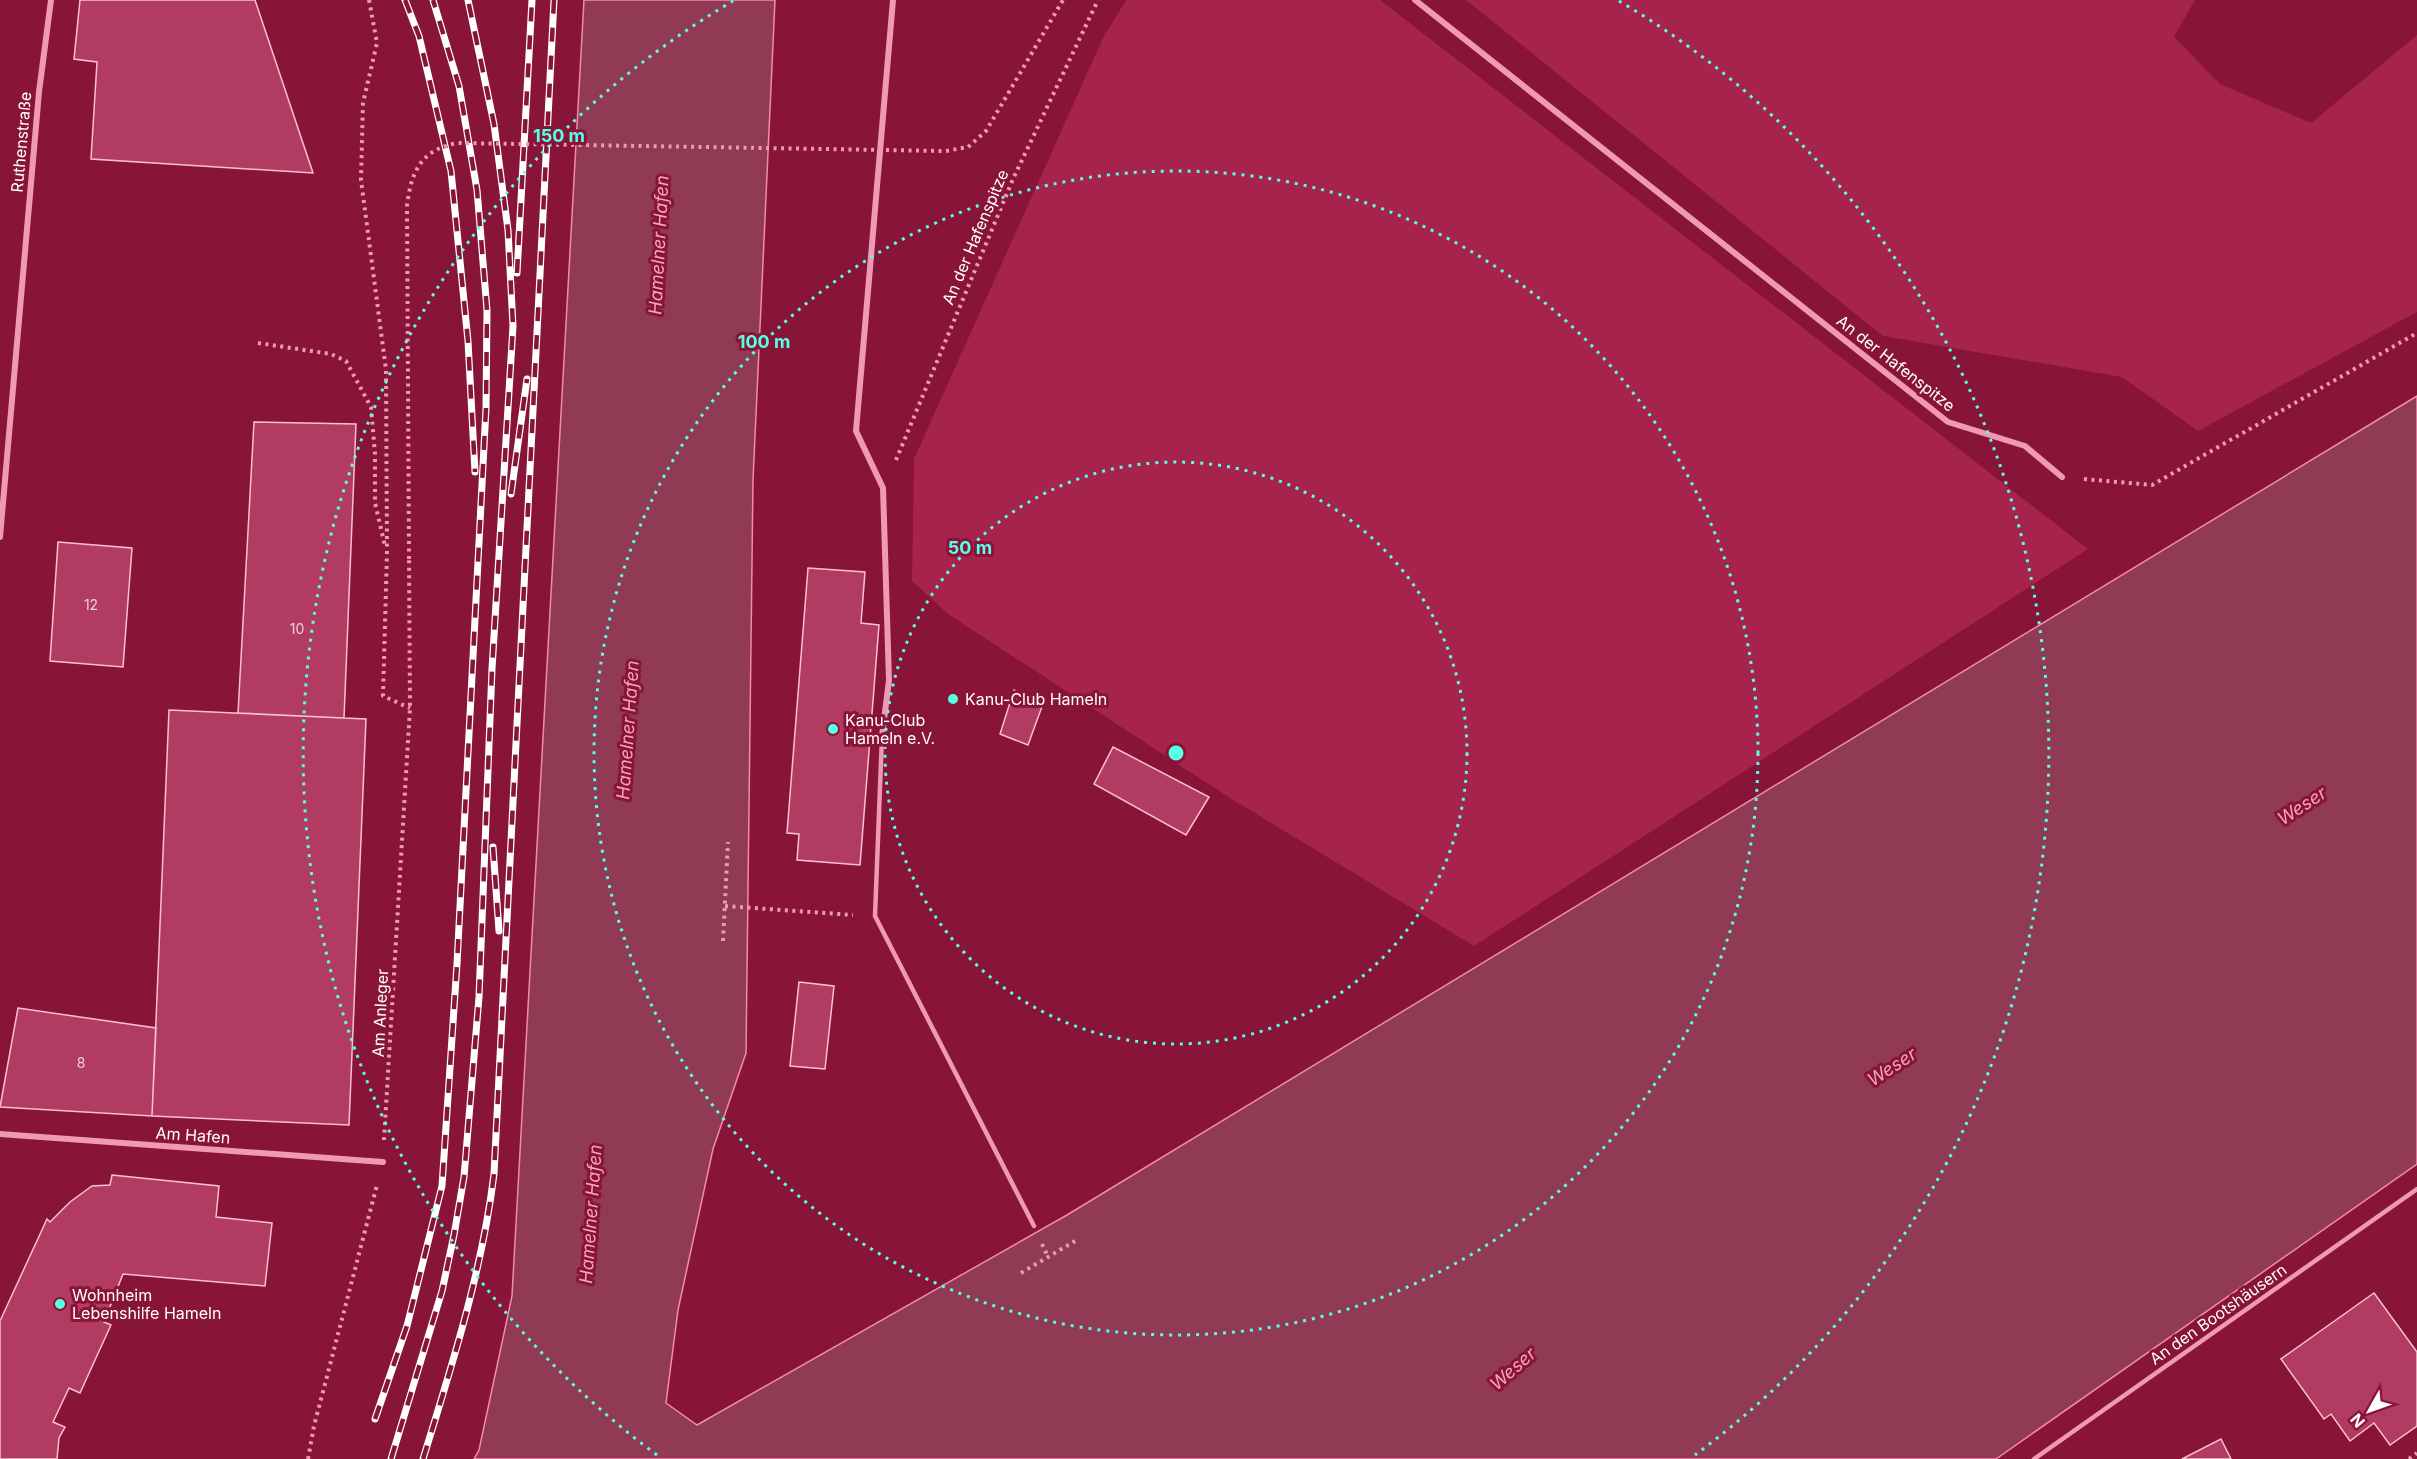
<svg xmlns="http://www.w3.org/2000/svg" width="2417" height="1459" font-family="Inter,sans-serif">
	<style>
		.green { fill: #a6234c }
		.water { fill: #903a54; stroke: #f38bad; stroke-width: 1.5 }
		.building { fill: #b23c61; stroke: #fbbfd2; stroke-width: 1.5 }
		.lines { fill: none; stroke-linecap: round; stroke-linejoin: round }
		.path { stroke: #ef99b4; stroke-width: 4; stroke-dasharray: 3 4.5; stroke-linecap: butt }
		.lane { stroke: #ef99b4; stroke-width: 4.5 }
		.street { stroke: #ef99b4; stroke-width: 6 }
		.rail-casing { stroke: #fff; stroke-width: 7 }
		.rail { stroke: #881437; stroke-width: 4.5; stroke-dasharray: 14; stroke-linecap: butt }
		.path-bridge { stroke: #ef99b4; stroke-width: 4; stroke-dasharray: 3 4.5; stroke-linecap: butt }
		.ring { fill: none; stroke: #57ffe5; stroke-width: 3; stroke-dasharray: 3 6 }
		.poi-dot { fill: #57ffe5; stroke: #881437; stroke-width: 2 }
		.labels { text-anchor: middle; stroke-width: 6; stroke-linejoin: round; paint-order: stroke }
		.number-label { font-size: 14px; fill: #ecced8 }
		.street-label { font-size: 16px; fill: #fff; stroke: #881437 }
		.poi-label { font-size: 16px; fill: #fff; stroke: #881437; text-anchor: start }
		.water-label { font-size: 18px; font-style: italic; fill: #f7a4bf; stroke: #881437 }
		.centre { fill: #57ffe5; stroke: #881437; stroke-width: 3 }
		.ring-label { font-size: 18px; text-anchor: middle; font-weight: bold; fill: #57ffe5; stroke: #881437; stroke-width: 6; stroke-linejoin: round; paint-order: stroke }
	</style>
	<rect width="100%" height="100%" fill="#881437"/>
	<!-- green -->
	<path class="green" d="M1126,0h254l708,549 -614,397 -244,-148 -282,-184 -36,-33 2,-122 189,-421z
		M1466,0h729l-21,37 46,47 91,39 106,-88v277l-219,119 -76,-54 -239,-41z"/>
	<!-- water -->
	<path class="water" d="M584,0h191l-22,480 -7,573 -33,96 -35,161 -12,93 31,22 370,-210 1350,-819v768l-421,295h-1522l5,-9 33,-154z"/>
	<!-- building -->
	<path class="building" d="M80,0h175l58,173 -222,-14 6,-97 -23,-3z
		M254,422l102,2 -12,294 -106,-5z
		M58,542l74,6 -9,119 -73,-6z
		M808,568l57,4 -4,51 18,2 -19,240 -63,-5 2,-26 -12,-1z
		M1014,690l30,11 -16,44 -28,-11z
		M169,710l197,9 -17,406 -197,-9z
		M1113,747l96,50 -23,38 -92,-51z
		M799,982l35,4 -9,83 -35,-3z
		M18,1008l138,20 -4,88 -152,-9z
		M112,1175l107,11 -3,31 56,6 -7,63 -142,-12 -19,48 7,3 -31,68 -11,-5 -16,34 12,5 -6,11 -2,21h-57v-138l47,-102 3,3 20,-20 22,-16 18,-1z
		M2374,1293l43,59v74l-27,19 -16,-22 -24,18 -19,-27 -7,5 -43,-60z
		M2221,1439l10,20h-49z"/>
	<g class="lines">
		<!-- path -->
		<path class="path" d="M369,0l8,43 -14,60 -2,77 25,190 1,182 -4,144 27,12
			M258,343l73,11 15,7 25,46 4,47v49l10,43
			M896,460l117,-281 85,-179
			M2084,479l68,6 265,-152
			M725,906l128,9
			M723,941l5,-99
			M384,1140l26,-432 -1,-149
			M1042,1244l6,13
			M1021,1273l54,-32
			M308,1459l6,-33 63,-241
			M2409,1459l8,-6"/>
		<!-- lane -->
		<path class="lane" d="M882,736l-7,180 159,310
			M2034,1459l383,-270"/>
		<!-- street -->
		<path class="street" d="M1415,0l533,422 77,24 37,31
			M0,537l39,-445 12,-92
			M882,736l7,-56 -6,-192 -27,-57 37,-431
			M0,1134l383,28"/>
		<!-- rail casing -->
		<g class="rail-casing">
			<path id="rail" d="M405,0l14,36 32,135 17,170 7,131
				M517,273l15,-273
				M511,494l16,-115
				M493,847l6,84
				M375,1419l32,-93 35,-140 15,-222 29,-556 1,-98 -10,-120 -18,-104 -26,-86
				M391,1459l51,-168 12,-56 10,-58 15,-180 13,-328 21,-343 -5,-96 -14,-106 -26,-124
				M423,1459c29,-94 59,-187 71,-285l60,-1174"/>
		</g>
		<!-- rail -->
		<use href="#rail" class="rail"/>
		<!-- path-bridge -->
		<path class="path-bridge" d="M409,559l-2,-353c4,-34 14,-57 51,-63l488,8 22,-4 18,-16 77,-131"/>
	</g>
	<!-- distance rings -->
	<g class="ring">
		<circle cx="1176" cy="753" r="291"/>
		<circle cx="1176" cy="753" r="582"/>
		<path d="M657 1455A873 873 0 0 1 733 1M1619 1A873 873 0 0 1 1695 1455"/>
	</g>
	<!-- markers -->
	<g class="poi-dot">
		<circle cx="953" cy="699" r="6"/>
		<circle cx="833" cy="729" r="6"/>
		<circle cx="60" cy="1304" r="6"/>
	</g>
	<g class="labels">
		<!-- number labels -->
		<g class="number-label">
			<text x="91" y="610">12</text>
			<text x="297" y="634">10</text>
			<text x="81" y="1068">8</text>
		</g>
		<!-- street labels -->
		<g class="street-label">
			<text transform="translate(21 142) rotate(-85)" y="6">Ruthenstraße</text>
			<text transform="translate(975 237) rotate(-67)" y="6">An der Hafenspitze</text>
			<text transform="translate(1896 363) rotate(38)" y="6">An der Hafenspitze</text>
			<text transform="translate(380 1013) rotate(-87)" y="6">Am Anleger</text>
			<text transform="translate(193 1135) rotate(4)" y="6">Am Hafen</text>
			<text transform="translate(2218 1314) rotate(-35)" y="6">An den Bootshäusern</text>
		</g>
		<!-- poi labels -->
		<g class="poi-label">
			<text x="965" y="705">Kanu-Club Hameln</text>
			<text x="845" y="726">Kanu-Club<tspan x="845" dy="18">Hameln e.V.</tspan></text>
			<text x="72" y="1301">Wohnheim<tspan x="72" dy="18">Lebenshilfe Hameln</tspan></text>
		</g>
		<!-- water labels -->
		<g class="water-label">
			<text transform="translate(659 245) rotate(-87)" y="6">Hamelner Hafen</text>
			<text transform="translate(628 730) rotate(-86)" y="6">Hamelner Hafen</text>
			<text transform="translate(2302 806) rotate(-33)" y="6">Weser</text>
			<text transform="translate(1892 1067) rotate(-33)" y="6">Weser</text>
			<text transform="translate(591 1214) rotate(-86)" y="6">Hamelner Hafen</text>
			<text transform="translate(1513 1369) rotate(-41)" y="6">Weser</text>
		</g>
	</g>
	<circle cx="1176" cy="753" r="9" class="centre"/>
	<g class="ring-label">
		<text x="559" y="142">150 m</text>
		<text x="764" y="348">100 m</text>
		<text x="970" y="554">50 m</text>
	</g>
	<!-- north arrow -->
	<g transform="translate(2369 1411) rotate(230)" stroke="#881437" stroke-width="4.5" paint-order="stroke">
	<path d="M0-4.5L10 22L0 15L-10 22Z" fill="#ffffff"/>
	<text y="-9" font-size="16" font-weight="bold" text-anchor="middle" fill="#ffffff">N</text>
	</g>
</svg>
